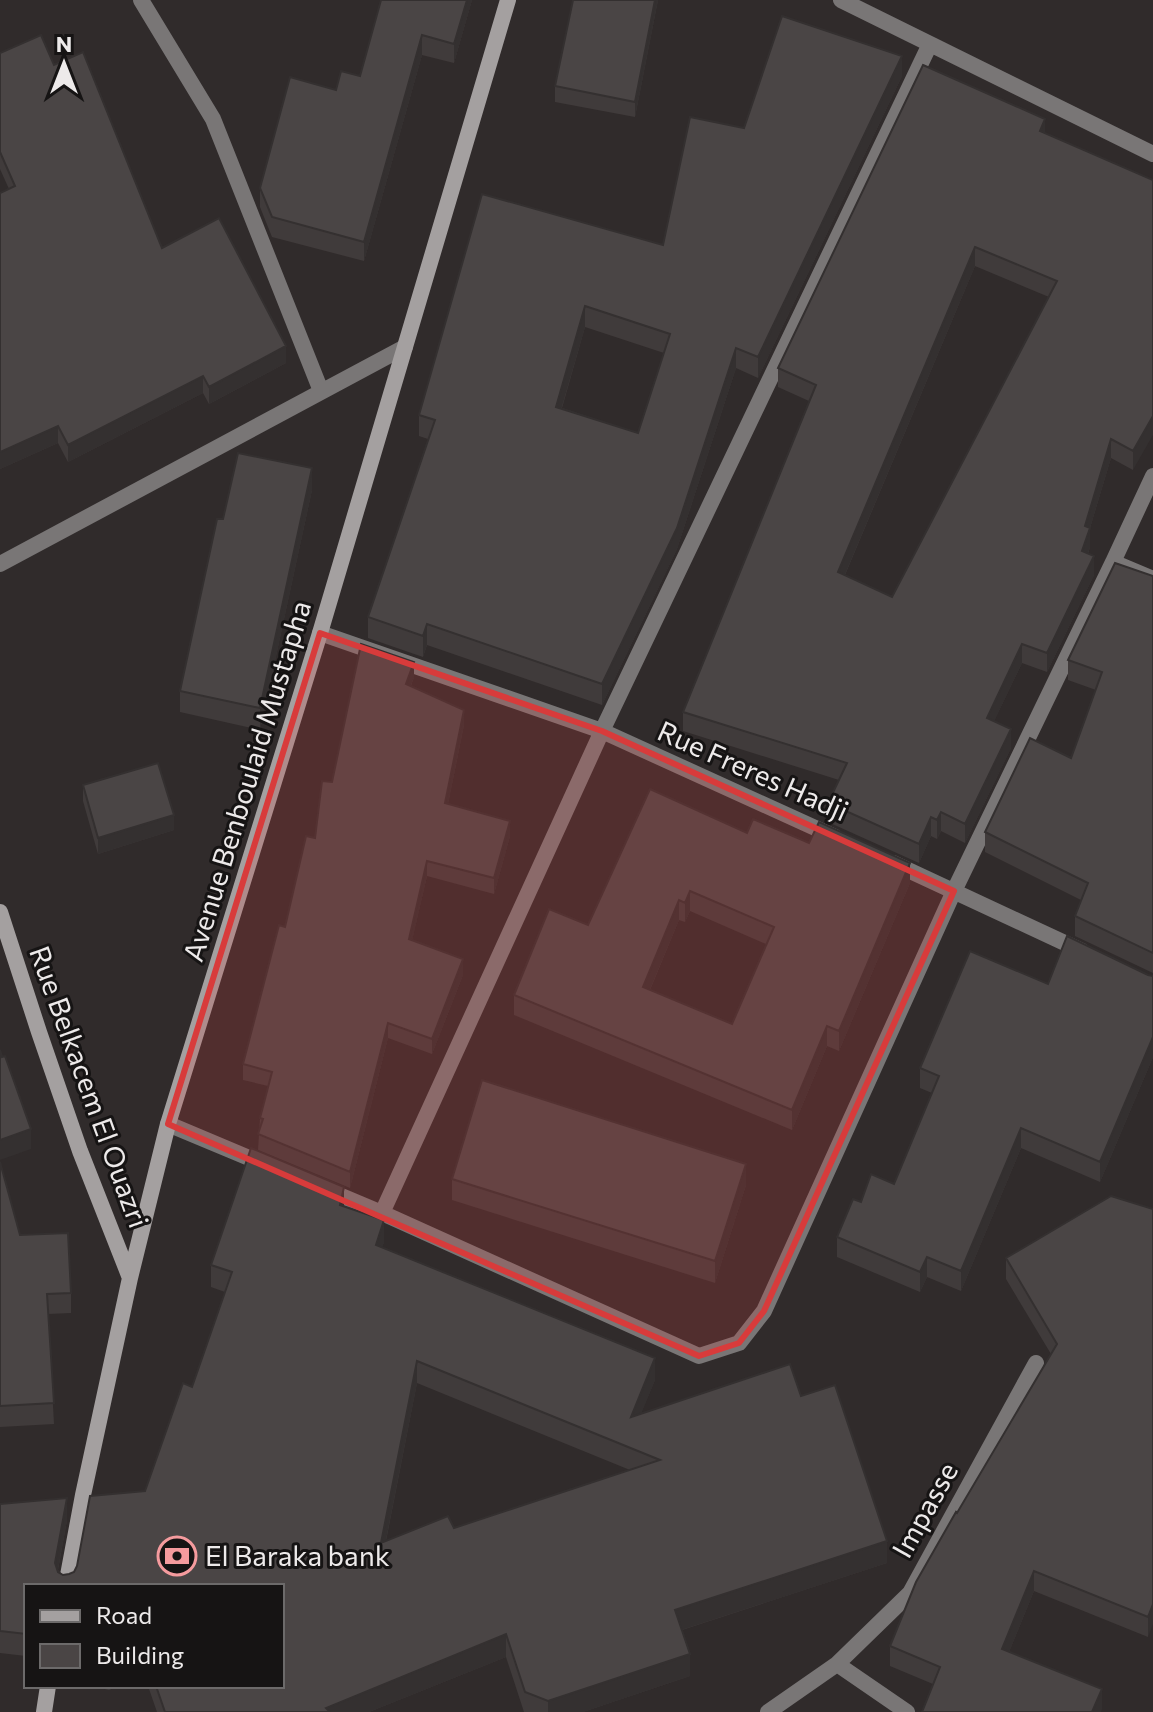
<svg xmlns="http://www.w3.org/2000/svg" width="1153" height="1712" font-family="Commissioner,sans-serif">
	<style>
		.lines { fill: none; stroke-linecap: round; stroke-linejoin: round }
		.street { stroke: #797676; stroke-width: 16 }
		.secondary { stroke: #a4a0a0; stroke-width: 16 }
		.wall { fill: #403b3b; fill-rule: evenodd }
		.shaded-wall { fill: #343030 }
		.building { fill: #4a4545; stroke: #343030; stroke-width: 2; fill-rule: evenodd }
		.marked { fill: #d83b3b; fill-opacity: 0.2; stroke: #d83b3b; stroke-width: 6; stroke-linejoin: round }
		.labels { text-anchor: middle; stroke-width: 6; stroke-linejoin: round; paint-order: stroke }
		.street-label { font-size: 28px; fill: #edeaea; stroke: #161414 }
		.poi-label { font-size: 28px; fill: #edeaea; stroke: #161414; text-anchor: start }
	</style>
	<rect width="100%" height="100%" fill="#302b2b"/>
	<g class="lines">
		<!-- street -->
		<path class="street" d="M141,0l72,119 108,272
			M841,0l312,154
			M1113,562l40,-86
			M0,564l405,-217
			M320,633l282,98 233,106
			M893,863l189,88
			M168,1124l98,41
			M325,1189l57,24 317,143 40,-13 25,-32 190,-420 159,-329 40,17
			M382,1213l220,-482 328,-687
			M837,1664l73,-71 126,-230
			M768,1712l69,-48 70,48"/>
		<!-- secondary -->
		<path class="secondary" d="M0,912l39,120 41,119 50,127
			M66,1586l17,-91 47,-217 38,-154 152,-491 188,-633
			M44,1712l4,-26"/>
	</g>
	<!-- wall -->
	<path class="wall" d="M381,0h91l-18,63 -32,-8 -58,206 -92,-24 -12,-30v-19l76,-98 24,-14z
		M573,0h85l-23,117 -80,-15v-16z
		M0,53l54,12 108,183 124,115 -77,41 -6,-11 -135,69 -10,-19 -58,26v-276l9,-4 -9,-20z
		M902,76l-144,302 -22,-10 -59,181 -75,156 -175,-60 -4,12 -55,-19v-21l60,-178 -9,-3v-21l244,-170 81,-117zM585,327l79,26 -26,80 -76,-25z
		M1045,134l108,46 -20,290 -22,-12 -21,70v19l-2,7 6,21 -47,97 -25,-9 -28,58 17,27 -46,95 -24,-12 -4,8 -6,-3 -12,27 -91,-41v-19l11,-23 -156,-49v-19l126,-311 -31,-14v-19zM975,266l74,31 -157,300 -47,-22z
		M312,490l-52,240 -80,-18v-21l43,-172z
		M1153,576v397l-78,-37v-20l6,-16 -96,-48v-20l86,-74 25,-68 -28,-10v-20z
		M414,677l-3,9 53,39 -16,79 62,32 -16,58 -67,-18 -15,64 51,35 -31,79 -44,-16 -38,150 -92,-38 2,-32 8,-32 -25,-6v-16l42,-137 30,-89 17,-56z
		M83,785l91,45 -76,24 -15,-53z
		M747,833l62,10 101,40 -71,168 -12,-5 -35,84 -278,-115v-20l74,-70zM690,911l76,33 -34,80 -82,-34 29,-70 6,2z
		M1148,975l5,1v81l-53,125 -79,-34 -60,143 -34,-14 -7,15 -83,-35v-20l24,-35 33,-18 38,-91 -12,-5v-20l128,-84z
		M0,1162l20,73 51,58v20l-23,1 6,110 -54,3z
		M452,1179l294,6 -31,98 -263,-83z
		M344,1207l40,35 -2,5 273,133 -14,33 160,-17 86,167 -205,67 8,46 -107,36h-59l-18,-55 -137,55h-212l-9,-26h134l-256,-100v70l-26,-3v-149l67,16 -9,50 5,5 6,-1 5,-2 71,-81 47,-104 33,-95 -14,-5v-22zM417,1383l213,87 -176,58 -68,13z
		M1153,1209l-5,428 -114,-46 -25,61 93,57 -169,-25 -43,-18v-20l67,-133 94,-159 -45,-75v-21z
		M92,1686h27l-10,4z"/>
	<!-- shaded-wall -->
	<path class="shaded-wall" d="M467,0h5l-18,63v-19z
		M655,0h3l-23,117v-15z
		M422,35v20l-58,206v-19z
		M902,56v20l-144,302v-21z
		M1045,119v19l-5,-7z
		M975,247v19l-137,325v-19z
		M585,306v21l-29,100v-20z
		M286,346v17l-77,41v-17z
		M736,348v20l-59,181 -75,156v-21z
		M203,376v17l-135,69v-17z
		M1153,416v19l-20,35v-19z
		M58,426v17l-58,26v-17z
		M1111,439v19l-25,83 4,-13v19l-8,23v-19l3,-25z
		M312,468v22l-52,240v-22z
		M1094,556v19l-47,97v-19z
		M427,624v21l-4,12v-21z
		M1022,644v19l-35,73v-18z
		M414,662v15l-8,22v-15z
		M464,710v15l-19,94v-16z
		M1011,729v19l-46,95v-19z
		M941,812v19l-4,8v-19z
		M174,815v15l-76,24v-16z
		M931,817v19l-12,27v-19z
		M510,821v15l-16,58v-16z
		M427,861v15l-18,78v-15z
		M910,863v20l-71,168v-20z
		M690,891v20l-5,11v-19z
		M679,900v20l-36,86v-19z
		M463,959v16l-31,79v-15z
		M388,1023v15l-38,150v-16z
		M827,1026v20l-35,84v-20z
		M1153,1037v20l-53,125v-20z
		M1021,1128v20l-60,143v-20z
		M31,1129v20l-31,11v-20z
		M746,1164v21l-31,98v-22z
		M344,1187v22l-4,-4z
		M384,1220v22l-8,25v-22z
		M927,1257v20l-7,15v-20z
		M655,1358v22l-24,59v-22z
		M417,1361v22l-36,182v-22z
		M67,1498v22l-12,65v-22z
		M887,1541v22l-212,69v-22z
		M1034,1571v20l-32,78v-20z
		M1153,1604v20l-5,13v-20z
		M506,1634v23l-137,55h-43v-4z
		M690,1654v22l-107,36h-35v-11z
		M1102,1689v20l-1,3h-9z"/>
	<!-- building -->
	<path class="building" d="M381,0h86l-13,44 -32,-9 -58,207 -92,-25 -12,-29 30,-111 46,13 5,-19 19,5z
		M573,0h82l-20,102 -80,-16z
		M782,16l120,40 -144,301 -22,-9 -59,180 -75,156 -175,-60 -4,12 -55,-19 67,-197 -16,-5 63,-221 181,51 27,-128 54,11zM585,306l85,28 -32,99 -82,-26z
		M41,35l13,30 29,-13 79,196 57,-30 67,128 -77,41 -6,-11 -135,69 -10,-19 -58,26v-259l15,-7 -15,-34v-99z
		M923,65l122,54 -5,12 113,49v236l-20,35 -22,-12 -26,87 5,2 -8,23 12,5 -47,97 -25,-9 -35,74 24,11 -46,95 -24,-12 -4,8 -6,-3 -12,27 -91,-41 19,-40 -164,-51 133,-327 -38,-17zM975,247l82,34 -165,316 -54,-25z
		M238,453l74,15 -52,240 -80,-17 37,-172h6z
		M1115,563l38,13v377l-78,-37 13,-33 -103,-51 45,-94 41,20 31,-86 -34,-12z
		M361,644l53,18 -8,22 58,26 -19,93 65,18 -16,57 -67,-17 -18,78 54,20 -31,80 -44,-16 -38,149 -92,-38 5,-15 -3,-1 12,-46 -29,-8 36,-139 6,2 21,-91 9,2 7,-57 10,1z
		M158,763l16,52 -76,23 -15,-53z
		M650,789l97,44 6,-14 56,24 10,-21 91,41 -71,168 -12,-5 -35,84 -278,-115 35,-86 39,16zM690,891l84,36 -42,97 -89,-37 36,-87 6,3z
		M1067,936l81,39 5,1v61l-53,125 -79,-34 -60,143 -34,-14 -7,15 -83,-35 16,-38 8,3 10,-28 23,10 45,-108 -19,-8 50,-117 78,33z
		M0,1050l2,7 3,-1 26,73 -31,11z
		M482,1080l264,84 -31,97 -263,-82z
		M251,1148l93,39 -4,18 44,15 -8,25 279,113 -24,59 159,-53 11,32 34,-11 52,156 -212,69 15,44 -142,47 -23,-9 -19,-58 -180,74 4,4h-165l-9,-26h126v-100h-256v48l-26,-3v-127l67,-6 -12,65 3,9 5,3 6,-1 5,-2 3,-6 13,-70 55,-5 38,-108 9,4 40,-115 -21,-7zM417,1361l243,99 -206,68 -6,-12 -67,27z
		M0,1162l20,73 48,-2 3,60 -24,1 7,109 -54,3z
		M1111,1196l42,13v395l-5,13 -114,-46 -32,78 100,40 -10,23h-170l18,-45 -50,-21 26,-64 40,-70 1,1 100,-169 -51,-86z"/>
	<!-- marked area -->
	<path class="marked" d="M320,633l282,98 352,160 -190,420 -25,32 -40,13 -531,-232z"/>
	<!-- icons -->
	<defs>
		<g id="bank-ring" transform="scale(2)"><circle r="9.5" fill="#161414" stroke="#f59b9e" stroke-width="1.5"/><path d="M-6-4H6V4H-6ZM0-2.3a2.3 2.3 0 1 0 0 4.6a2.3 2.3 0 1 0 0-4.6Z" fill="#f59b9e"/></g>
	</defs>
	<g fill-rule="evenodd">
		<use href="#bank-ring" x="177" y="1556"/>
	</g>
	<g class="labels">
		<!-- street labels -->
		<g class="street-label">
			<text transform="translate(753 771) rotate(24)" y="10">Rue Freres Hadji</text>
			<text transform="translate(247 781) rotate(-73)" y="10">Avenue Benboulaid Mustapha</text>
			<text transform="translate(89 1087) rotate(70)" y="10">Rue Belkacem El Ouazri</text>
			<text transform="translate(925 1510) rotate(-61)" y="10">Impasse</text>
		</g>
		<!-- poi labels -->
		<g class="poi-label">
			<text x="205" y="1566">El Baraka bank</text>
		</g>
	</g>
	<!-- legend -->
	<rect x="24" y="1584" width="260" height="104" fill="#161414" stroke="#6c6a6a" stroke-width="2"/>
	<rect x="40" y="1610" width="40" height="12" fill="#a4a0a0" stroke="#6c6a6a" stroke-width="2"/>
	<text x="96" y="1624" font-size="24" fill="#edeaea">Road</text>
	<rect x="40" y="1644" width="40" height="24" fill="#4a4545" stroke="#6c6a6a" stroke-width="2"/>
	<text x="96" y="1664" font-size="24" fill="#edeaea">Building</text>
	<!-- north arrow -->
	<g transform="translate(64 64)" stroke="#161414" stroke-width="6" paint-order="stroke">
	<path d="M0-6L14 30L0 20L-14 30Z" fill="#edeaea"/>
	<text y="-12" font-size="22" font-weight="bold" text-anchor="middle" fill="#edeaea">N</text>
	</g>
</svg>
